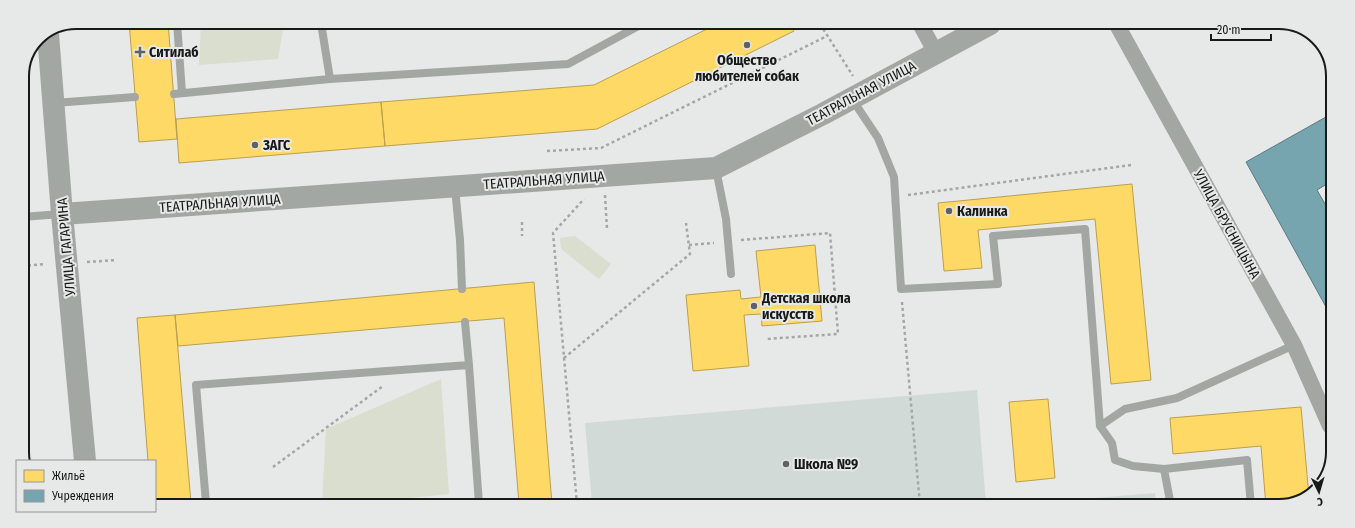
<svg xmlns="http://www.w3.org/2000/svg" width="1355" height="528" font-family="'Fira Sans Condensed',sans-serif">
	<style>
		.built { fill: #d2dad8 }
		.green { fill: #d9dece }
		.homes { fill: #ffd966; stroke: #ba9f4f }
		.public { fill: #76a5af; stroke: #5a7b82 }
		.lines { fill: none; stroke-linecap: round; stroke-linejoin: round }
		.path { stroke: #a4a7a5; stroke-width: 2.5; stroke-dasharray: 3 3; stroke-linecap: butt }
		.lane { stroke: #a3a7a4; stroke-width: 8 }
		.street { stroke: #a3a7a4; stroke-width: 16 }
		.secondary { stroke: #a3a7a4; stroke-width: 22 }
		.poi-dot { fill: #606161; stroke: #e6e9e8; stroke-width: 1.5 }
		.labels { text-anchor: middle; stroke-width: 4; stroke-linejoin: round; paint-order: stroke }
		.poi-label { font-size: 14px; font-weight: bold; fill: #181919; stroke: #e6e9e8; text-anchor: start }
		.street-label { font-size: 14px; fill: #181919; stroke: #e6e9e8 }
		.rim { fill: none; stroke: #181919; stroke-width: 2 }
	</style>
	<rect width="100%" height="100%" fill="#e7e8e8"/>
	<!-- built -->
	<path class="built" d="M977,390l9,115 -394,-1 -7,-81z
		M1155,493l1,13 -146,-1z"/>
	<!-- green -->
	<path class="green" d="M201,22l83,1 -6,36 -79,6z
		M575,236l36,28 -12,15 -38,-30 -1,-11z
		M441,379l8,115 -99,10h-28l4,-75z"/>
	<!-- homes -->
	<path class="homes" d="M129,22h39l9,117 -38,3z
		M717,24h73l4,7 -197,98 -212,17 -4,-44 213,-17z
		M381,102l4,44 -206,17 -3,-44z
		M1132,184l19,196 -40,4 -16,-165 -117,11 4,38 -38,3 -6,-68z
		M815,245l7,76 -60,5 -1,-12 -17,1 5,51 -56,5 -7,-76 54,-5 1,9 20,-2 -5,-46z
		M534,282l18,222h-33l-15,-186 -326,28 -3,-31z
		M175,315l16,188h-36v-42h-7l-11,-143z
		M1048,399l7,79 -39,4 -7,-80z
		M1301,407l8,90 -30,9h-13l-5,-60 -88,8 -3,-36z"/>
	<!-- public -->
	<path class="public" d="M1333,113l-1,68 -15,9 15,26 -1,100 -85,-154z"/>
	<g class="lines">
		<!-- path -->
		<path class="path" d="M820,24l33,52
			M547,151l54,-3 226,-112
			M605,195l2,34
			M908,195l223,-30
			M522,222v14
			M741,240l89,-7 8,101 -72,5
			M689,245l25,-2
			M87,262l29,-2
			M22,266l24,-2
			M902,302l18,203
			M564,358l126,-104 -4,-31
			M273,467l110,-81
			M577,504l-24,-271 31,-34"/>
		<!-- lane -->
		<path class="lane" d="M177,22l5,71
			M321,23l9,56
			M174,94l156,-15 238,-15 76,-41
			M852,99l26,39 16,39 7,112 97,-5 -5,-48 92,-7 15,197
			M54,103l81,-6
			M716,169l10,50 5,55
			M455,188l5,52 2,49
			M22,217l39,-3
			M465,322l4,43
			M1164,469l7,37
			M206,503l-10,-118 273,-20 10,139
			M1251,506l-4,-46 -83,9 -31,-3 -18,-6 -3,-17 -12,-17 25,-17 52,-11 117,-53"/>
		<!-- street -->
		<path class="street" d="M920,24l16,29
			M1117,25l177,320 36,81"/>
		<!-- secondary -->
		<path class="secondary" d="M48,34l14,180 23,247
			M62,214l654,-46 107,-54 167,-90"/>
	</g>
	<!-- markers -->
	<g class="poi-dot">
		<circle cx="747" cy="45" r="4"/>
		<path d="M138 46h4v4h4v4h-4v4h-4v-4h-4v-4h4z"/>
		<circle cx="255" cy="145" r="4"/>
		<circle cx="949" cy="211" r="4"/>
		<circle cx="754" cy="306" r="4"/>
		<circle cx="786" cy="464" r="4"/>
	</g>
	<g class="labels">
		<!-- poi labels -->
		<g class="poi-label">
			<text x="149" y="57">Ситилаб</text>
			<text x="747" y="65" text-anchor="middle">Общество<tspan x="747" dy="16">любителей собак</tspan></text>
			<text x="263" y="150">ЗАГС</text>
			<text x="957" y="216">Калинка</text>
			<text x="762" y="303">Детская школа<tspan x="762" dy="16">искусств</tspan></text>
			<text x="794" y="469">Школа №9</text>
		</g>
		<!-- street labels -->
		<g class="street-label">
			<text transform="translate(861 93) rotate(-28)" y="5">ТЕАТРАЛЬНАЯ УЛИЦА</text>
			<text transform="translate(544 180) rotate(-4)" y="5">ТЕАТРАЛЬНАЯ УЛИЦА</text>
			<text transform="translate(220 203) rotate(-4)" y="5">ТЕАТРАЛЬНАЯ УЛИЦА</text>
			<text transform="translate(1227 224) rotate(61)" y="5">УЛИЦА БРУСНИЦЫНА</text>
			<text transform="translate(66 247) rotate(-95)" y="5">УЛИЦА ГАГАРИНА</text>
		</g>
	</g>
	<!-- crop -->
	<path d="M0 0H1355V528H0ZM76 29H1279A47 47 0 0 1 1326 76V452A47 47 0 0 1 1279 499H76A47 47 0 0 1 29 452V76A47 47 0 0 1 76 29Z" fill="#e6e9e8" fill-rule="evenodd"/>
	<path class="rim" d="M76 29H1279A47 47 0 0 1 1326 76V452A47 47 0 0 1 1279 499H76A47 47 0 0 1 29 452V76A47 47 0 0 1 76 29Z"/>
	<!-- legend -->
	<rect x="16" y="460" width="140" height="52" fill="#e6e9e8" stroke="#949695"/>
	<rect x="24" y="470" width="20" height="12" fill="#ffd966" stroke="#949695"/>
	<text x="52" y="480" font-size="12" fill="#181919">Жильё</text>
	<rect x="24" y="490" width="20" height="12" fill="#76a5af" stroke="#949695"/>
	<text x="52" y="500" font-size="12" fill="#181919">Учреждения</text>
	<!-- north arrow -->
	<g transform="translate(1319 492) rotate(175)" stroke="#e6e9e8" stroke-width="3" paint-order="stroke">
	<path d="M0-3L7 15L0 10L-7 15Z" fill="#181919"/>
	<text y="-6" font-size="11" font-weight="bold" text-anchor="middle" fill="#181919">С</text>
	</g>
	<!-- scale -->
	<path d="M1211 34v6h60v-6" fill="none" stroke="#181919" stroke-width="2"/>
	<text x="1217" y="34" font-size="12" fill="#181919" stroke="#e6e9e8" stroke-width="3" paint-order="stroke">20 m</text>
</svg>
